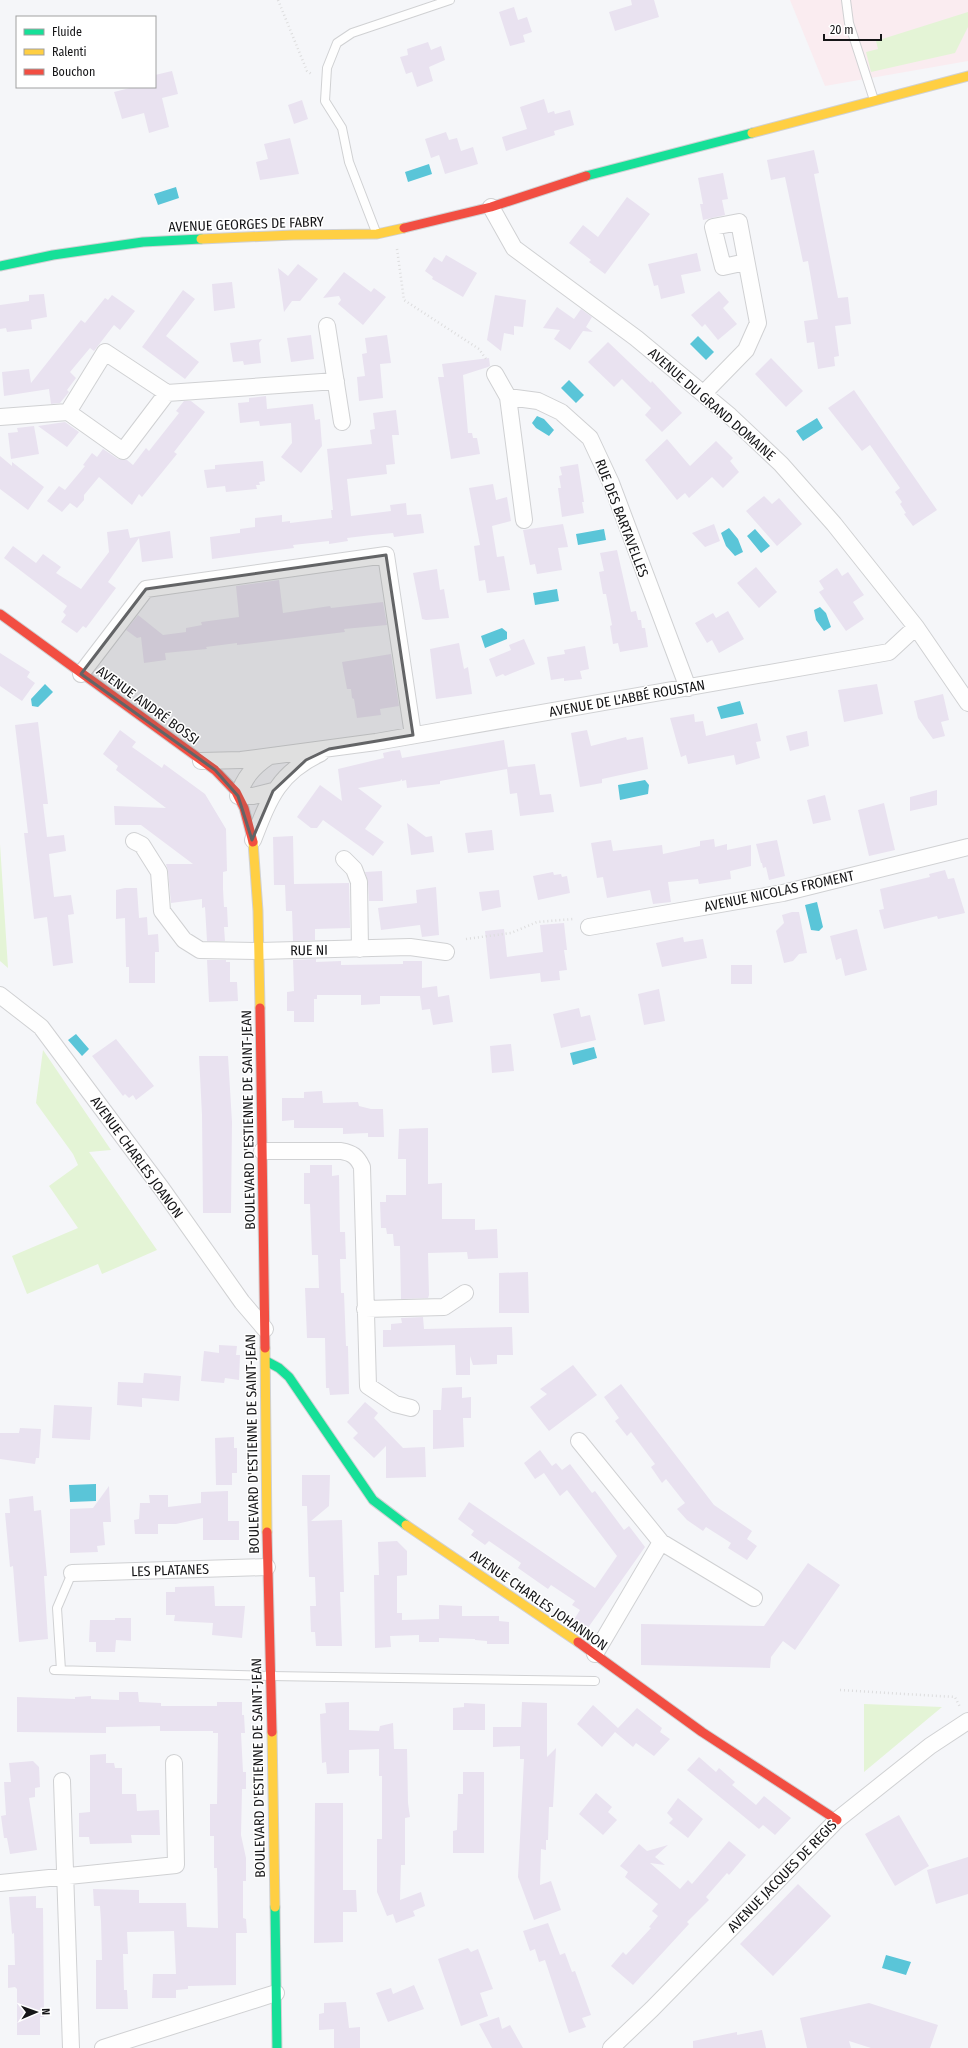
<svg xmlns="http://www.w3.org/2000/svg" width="968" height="2048" font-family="'Fira Sans Condensed',sans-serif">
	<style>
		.industrial { fill: #faecf0 }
		.green { fill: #e4f4d6 }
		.water { fill: #5ac5d8 }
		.building { fill: #e9e2f0 }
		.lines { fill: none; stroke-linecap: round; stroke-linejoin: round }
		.lane-casing { stroke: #d0d1d3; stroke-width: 10 }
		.street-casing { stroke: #d0d1d3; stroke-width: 18 }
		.fast-casing { stroke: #d0d1d3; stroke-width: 11 }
		.slow-casing { stroke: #d0d1d3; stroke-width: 11 }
		.jam-casing { stroke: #d0d1d3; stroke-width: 11 }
		.path { stroke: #ddddde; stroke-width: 2.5; stroke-dasharray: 1 3; stroke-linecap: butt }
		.lane { stroke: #fefefe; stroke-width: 8 }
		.street { stroke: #fefefe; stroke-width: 16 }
		.fast { stroke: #16e098; stroke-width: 9 }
		.slow { stroke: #ffcf43; stroke-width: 9 }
		.jam { stroke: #f24e42; stroke-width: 9 }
		.marked { fill: #636466; fill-opacity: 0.2; stroke: #636466; stroke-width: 3; stroke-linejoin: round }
		.labels { text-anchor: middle; stroke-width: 3; stroke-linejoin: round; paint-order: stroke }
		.street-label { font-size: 14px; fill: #151517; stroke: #fff }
	</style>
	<rect width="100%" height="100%" fill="#f5f6f9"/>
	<!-- industrial -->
	<path class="industrial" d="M790,0h178v61l-143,25z"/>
	<!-- green -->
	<path class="green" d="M968,12v15l-13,26 -84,19 -5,-20 12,-3 -2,-8z
		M0,844l8,124 -8,-7z
		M43,1050l68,100 -22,2 68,98 -55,24 -4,-10 -71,30 -15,-38 66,-28 -29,-42 29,-21 -5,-11 -37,-51z
		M864,1704l78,3 -78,65z"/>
	<!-- water -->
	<path class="water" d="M429,164l3,10 -24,8 -3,-10z
		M176,187l3,11 -21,7 -4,-11z
		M698,336l16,16 -8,8 -16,-16z
		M569,380l15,15 -8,8 -15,-15z
		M537,416l7,3 10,11 -5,6 -13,-8 -4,-5z
		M817,418l6,10 -20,13 -7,-10z
		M729,528l9,11 5,13 -8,4 -9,-10 -5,-13z
		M604,529l2,11 -28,5 -2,-11z
		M755,529l15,17 -9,7 -14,-17z
		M557,589l2,12 -24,4 -2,-12z
		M820,607l6,6 5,14 -7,4 -8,-11 -2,-10z
		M502,628l5,4v7l-22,9 -4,-12z
		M45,684l8,8 -15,15 -6,-1 -1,-7z
		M740,701l4,13 -23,5 -4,-12z
		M645,780l4,5 -1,9 -28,6 -2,-15z
		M817,902l6,25 -4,4 -8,-1 -6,-25z
		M76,1034l13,15 -7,7 -14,-16z
		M594,1047l3,11 -24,7 -3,-12z
		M96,1484v17l-26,1 -1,-17z
		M886,1955l25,7 -5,13 -24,-7z"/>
	<!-- building -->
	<path class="building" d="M631,0h23l5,17 -44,14 -6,-19 23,-7z
		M514,7l4,13 9,-3 5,15 -9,3 2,7 -15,4 -11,-34z
		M428,42l3,8 10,-4 4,14 -16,7 4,14 -16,6 -5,-15 -6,2 -6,-17 8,-2 -1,-6z
		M172,71l6,23 -16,4 7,29 -20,6 -5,-20 -22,6 -8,-27 20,-5h21v-12z
		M544,99l4,14 6,-2 1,3 15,-4 4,15 -20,6 1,4 -49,16 -4,-14 25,-8 -7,-22z
		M302,100l6,19 -14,5 -6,-19z
		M446,132l3,8 8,-2 4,13 12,-4 5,17 -33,10 -6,-19 -8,3 -6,-19z
		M290,138l9,36 -39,6 -4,-18 12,-3 -4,-15z
		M814,150l5,23 -5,1 24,124 10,-1 3,27 -16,2 4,30 -5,1 1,9 -17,3 -4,-27 -7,1 -3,-22 14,-2 -10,-58 -5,1 -18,-85 -14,3 -4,-20z
		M723,173l5,26 -6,1 3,15 -22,5 -3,-16h3l-5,-26z
		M627,197l23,17 -45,60 -16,-12 2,-2 -22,-17 14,-18 15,12z
		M697,253l4,18 -20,4 4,18 -24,6 -3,-14 -4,1 -6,-22z
		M446,255l31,18 -14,24 -31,-18 1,-2 -8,-6 9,-14 8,5z
		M298,264l20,15 -18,22h-8l-8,11 -6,-44 10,8z
		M344,272l27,20 3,-4 12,9 -23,28 -25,-21 3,-4 -2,-4 -16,2z
		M232,282l3,26 -21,3 -2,-27z
		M183,290l12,9 -29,37 33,26 -14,17 -43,-32z
		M719,291l10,11 -6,6 14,16 -19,16 -13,-16 -3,3 -11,-12z
		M44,294l3,23 -16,3 1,9 -25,3 -1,-4 -6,1v-24l29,-4v-6z
		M112,295l23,16 -15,19 -6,-5 -20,26 -4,-3 -20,24 6,6 -9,12 2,2 -9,11 -9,1 -2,-15 -45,7 -2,-24 27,-3 2,14 50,-63 4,3 20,-25 3,2z
		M495,295l31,5 -3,27 -9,-1v9l-10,-2 -3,18 -14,-11z
		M557,307l17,12 7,-10 11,8 -6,10 7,5 -10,-1 -13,19 -16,-11 6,-9 -17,-2z
		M311,335l3,24 -23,3 -4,-24z
		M387,335l4,28 -11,1 3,34 -24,3 -2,-24 8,-1 -3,-22 5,-1 -2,-15z
		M262,339l-3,4 2,20 -17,2 -1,-4 -10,1 -3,-19z
		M608,342l43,41 1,-2 30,32 -20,19 -17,-17 6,-7 -29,-29 -8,8 -26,-25z
		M489,358l1,8 -2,1 -25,8 5,58h4l1,5h4l3,16 -29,5 -13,-82h6l-2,-13z
		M771,358l32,33 -17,16 -31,-33z
		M854,390l83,120 -24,16 -9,-12 2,-1 -6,-9 2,-2 -7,-10 5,-4 -30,-43 -8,6 -34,-43z
		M266,396l1,13 46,-5 2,16 5,-1 2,27 -21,27 -20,-16 11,-14 -1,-20 -31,3 -1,-5 -19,2 -2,-20 11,-1v-4z
		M184,401h7l14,11 -31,40 3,2 -35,43 -3,-3 -7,11 -33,-28 -15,18v5l-7,8 -7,-5 -8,9 -15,-11 12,-15 6,4 20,-24 -2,-1 9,-12 5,4 6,-8 15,10 9,1 6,5 13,-17 3,3 30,-38 -3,-2z
		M396,410l3,25h-7l3,29 -9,1 1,9 -40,5 4,37 40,-5 -1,-6 16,-2 1,12 14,-1 3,19 -30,4 -1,-4 -21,2 -25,3 1,3 -19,3v-3l-36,4 1,3 -82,11 -2,-22 30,-4v-4l15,-2v-9l27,-3v7l8,-1v2l42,-5 -1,-8h2l-6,-61 45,-5 -2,-14 5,-1 -2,-16z
		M65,422l14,10 -12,15 -29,-21z
		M34,426l5,28 -28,5 -3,-26 10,-1 -1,-4z
		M667,439l23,27 26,-25 17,17 -3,3 9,11 -16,16 -11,-11 -23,21 -4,-5 -8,7 -32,-40z
		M0,456l12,10v-4l32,25 -16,23 -28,-21z
		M263,461l2,20 -6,1 1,3h-4l1,4 -31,3 -1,-6 -18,2 -3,-18 11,-1v-4z
		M578,464l6,38h-2l2,11 -22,4 -4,-29h3l-2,-12 3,-1 -2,-8z
		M493,484l3,16 11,-3 4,24 -19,5 5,31 7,-1 6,34 -23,3 -2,-13 -6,1 -5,-35 6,-1 -11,-57z
		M764,496l8,8 7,-6 23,26 -25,22 -31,-35z
		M563,524l5,23 -10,1 4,22 -25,4 -2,-10 -5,1 -7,-35z
		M714,524l6,17 -15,6 -13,-14z
		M128,529l2,9 40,-7 3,27 -31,4 -3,-24 -31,44 8,6 -30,40 -3,-2 -6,7 -16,-11 5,-7 -3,-3 4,-6 -63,-48 9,-12 23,17 7,-9 18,13 -5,6 25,16 28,-37 -2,-20z
		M617,550l14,62 5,-1 2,9h3l1,8h3l3,19 -28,5 -2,-9 -5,1 -3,-18 2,-1 -6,-31h-3l-4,-22 5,-1 -4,-18z
		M756,567l21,25 -18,16 -22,-25z
		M837,568l5,8 6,-4 16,23 -11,7 11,17 -18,12 -27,-39 5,-3 -5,-8z
		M437,569l3,21 4,-1 5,29 -23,2 -4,-1 -9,-46z
		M279,580l4,33 47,-7 1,2 52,-6 4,23 -43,4 1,3 -108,13v-2l-31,4 1,2 -42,4 1,7 -22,3 -3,-26 -4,1 -11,-8 12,-15 25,20 23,-3v-4l16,-3 -1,-3 38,-5 -3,-31z
		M728,611l16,28 -25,14 -7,-13 -5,3 -12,-20 18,-10 3,5z
		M524,639l11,25 -30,12 -2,-2 -7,3 -7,-18 22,-9 -2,-5z
		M459,643l5,26 4,-2 4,27 -36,5 -6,-50z
		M585,646l4,23 -9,2 2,8 -18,2v-3l-13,2 -4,-23 18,-3 -1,-4z
		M0,653l30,19 -3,5 8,6 -13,18 -22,-15z
		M391,654l8,52 -19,3 1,6 -24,3 -3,-19 -2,-1 -1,-9h-4l-5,-27z
		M877,684l6,30 -39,8 -6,-32z
		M943,694l6,26 -8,2 4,14 -12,3 -15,-21 -4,-17z
		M694,714l1,8 8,-1 3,15 51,-13 4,18 -5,1 4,16 -24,7 -2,-10 -46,9 -2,-9 -5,2 -11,-39z
		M38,722l10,82h-5l4,33 17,-2 2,16 -17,3 5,43 17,-2 3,19 -6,1 5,48 -20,3 -6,-49 -13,2 -10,-86h4l-13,-108z
		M120,730l16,12 -4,5 30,21 2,-4 41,30 21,35 1,42 -4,1v17l1,18h3l1,20h-4l1,14h-18l-2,-34 -3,1v-9l-31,4 -3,-32 -2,-7h27l-52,-39h-26l-1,-19 52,2 -50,-38 2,-4 -15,-12z
		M587,730l4,16 35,-9 1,3 16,-3 5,32 -46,10v4l-22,4 -9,-54z
		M807,731l2,15 -19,5 -4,-15z
		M504,740l4,27 27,-3 5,31 11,-1 3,18 -34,4 -3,-23 -7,1 -3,-25 -67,12v3l-17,2 -16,2 -1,-8 -4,1v-2l-2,2 -42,7 24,18 -17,23 19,13 -11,14 -50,-36 -6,8h-6l-14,-11 23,-32 22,16 -4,-32 46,-11 -1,-5 9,-2 8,-1 2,8z
		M937,790v15l-27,6v-14z
		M825,795l6,25 -18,4 -6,-24z
		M884,803l11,47 -26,6 -11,-46z
		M407,823l19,14 6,-1 2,16 -23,3z
		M492,830l2,20 -26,3 -3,-20z
		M293,836l1,48 55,-1 1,45 -35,1v11l-22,1 -1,-30h-6l-1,-26h-11l-1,-48z
		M714,839l1,8 12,-3v6l24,-5v21l-21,5 1,8 -32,5 -1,-5 -30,3 3,20 -18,2 -3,-14 -43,8 -4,-21 -6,1 -6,-35 20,-3 2,11 49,-6 1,9 37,-8v-5z
		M777,840l8,36 -16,4 -3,-13 -3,1 -1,-5h-1l-5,-19z
		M945,870l3,9 6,-1 11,35 -27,6 -1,-3 -53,13 -5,-19 5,-1 -4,-20 50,-12 -1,-3z
		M382,871l1,30h-14l-1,-19 -3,-10z
		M553,872l1,3 7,-1 1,3 5,-1 3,17 -32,7 -5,-24z
		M436,887l3,48 -17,2 -2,-12 -39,5 -3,-22 39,-5 -1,-13z
		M125,888h12l2,30 8,-1 1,18 10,-1 1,18h-4v31h-26v-16h-3l-1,-49 -9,1v-29z
		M499,890l2,17 -19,4 -3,-19z
		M792,912h7l8,41 -8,1 -6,7 -9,2 -8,-32 8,-8 -2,-8z
		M564,923l3,27h-3l3,20 -8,1 1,9 -19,2 -1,-9 -50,6 -5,-48 19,-2 3,28 36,-5 -3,-27z
		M857,929l10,41 -22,6 -4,-18 -5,2 -6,-24z
		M683,937l1,5 19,-3 4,19 -45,9 -6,-24z
		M316,959v3l25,-1v4l62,-1v-3h19v27l15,-2 1,11 11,-2 4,27 -20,3 -3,-16 -8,1 -2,-14h-40v8l-19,1v-10h-44v4h-3v23h-20v-11h-7v-19l7,-1 -1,-31z
		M207,960h19v2h4v20h7l1,19 -29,1z
		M731,965h21v19h-21z
		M659,989l6,32 -21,4 -6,-31z
		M579,1008l2,9 9,-2 6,25 -35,8 -8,-34z
		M116,1039l38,47 -18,14 -3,-5 -4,3 -4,-4 -2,2 -31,-40z
		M511,1044l3,27 -22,2 -2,-27z
		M199,1056h29l4,66 -1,91h-28l-1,-98z
		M322,1091l1,12 35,-1 1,4 12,3h12l1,28h-16v-4l-25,1v-6h-49v-8l-12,1v-23h22v-6z
		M428,1128v56l14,-1v36h33v11l22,-1 1,29 -30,1 -1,-7 -39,1 1,42 -1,3 -27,1 -1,-53h-6l-1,-12h-6l-1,-6h-5l-1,-26h6v-7h20v-36h-8l1,-30z
		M310,1165h22v11l7,-1 1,57h5l1,27h-6l1,34h3l2,53h2l1,48 -19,1 -1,-7h-3l-1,-50h-18l-2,-50h14l-1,-33h-6l-2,-51h-6v-31h6z
		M528,1272l1,41h-30v-40z
		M423,1317l1,12 88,-2 1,28h-16v9l-24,1 -3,-9v19h-14l-1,-30 -72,2v-17h8v-6l11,-1 -1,-5z
		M219,1345l18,1 -1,9h4l-1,25 -14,-2 -1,5 -23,-2 3,-30 15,2z
		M573,1365l24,30 -48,36 -19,-24 17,-13 -7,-5z
		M144,1373l37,3 -2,25 -37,-3v9l-25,-2 1,-23 25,1z
		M621,1384l93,121 38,26 -5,8 10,7 -10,14 -19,-12 3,-5 -25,-16 -3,4 -16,-11 -10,-11 8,-6 -19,-24 -4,4 -11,-16 4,-3 -24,-32 -4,4 -12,-15 4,-3 -15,-21z
		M462,1387v11l9,-1v21h-8l1,29 -31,2v-39h8l1,-22z
		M365,1402l13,11 -4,5 29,30 22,-1 1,30 -40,1v-32l-12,12 -21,-20 5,-5 -11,-11z
		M54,1405l38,2 -2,33 -38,-2z
		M20,1428l21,1 -2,29h-3l-1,6 -35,-5v-26h19z
		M234,1437v11h3v25h-5v12h-16l-1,-47z
		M540,1450l12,16 4,-3 6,7 8,-6 22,29 3,-2 29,39 5,-4 16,21 -60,85 -13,-9 8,-13 -8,-5 3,-4 -24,-16 -3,4 -30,-21 3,-5 -32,-22 -4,4 -14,-10 3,-4 -16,-12 11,-17 126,86 22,-32 -50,-66 -7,6 -16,-23 -9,6 -11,-16z
		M302,1475h28l-1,31 -18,15 31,-1 2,72h-4l2,54h-26l-1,-14h-4l-1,-26h6l-1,-29h-6l-2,-71h-5z
		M109,1486l2,36h-8l2,23 -8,1 1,6 -28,1v-44l23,-1z
		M228,1491v30h11v19h-36v-22l-27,6h-18v10h-23l-1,-14 5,-1 1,-16h10l-1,-8h19v12l33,-4v-11z
		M33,1496l1,15 7,-1 6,66h-3l4,63 -29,3 -6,-76 -3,1 -5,-54h5l-1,-14z
		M397,1541l10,10v24l-10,1v37h5v7l37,-1v-14l23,1v10h37v5l10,1v22h-22v-3l-12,-1v-1l-36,-1v4h-20v-7l-29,1 1,11 -16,1 -1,-73h5l-1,-33z
		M808,1563l32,22 -45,65 -12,-9 -12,16 -1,11 -129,-3v-41l123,2z
		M214,1586l1,20h30l-3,32 -30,-3 1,-12 -39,-2 1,-6h-9v-23h9v-5z
		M115,1618h16v23l-15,-1 -1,12h-19v-10h-7l1,-22h25z
		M119,1692h19l1,10 22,1v3h56v-4h25v13h2l1,18h-4l2,39h3v17h-4l-1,46 5,23v23h-3v37l3,1 1,14h-11v52l-48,1v3l-12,1v8h-24l1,-24h23l-2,-43 -47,1 1,22h-5l1,36h3l1,19h-32v-49h6l-1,-39 -1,-15h-6l-1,-17 46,1v13h47l1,24 31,1 -1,-60h-3v-32h-4v-32h7l1,-71h-5v-2h-53v-5l-54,1v6l-89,-1v-35l58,2v-2l16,-1v3l28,1z
		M349,1702v28l30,1 1,-5 13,-3 1,26h13l1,54 2,14 -5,1v47h-4l-1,35 21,-8 4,14 -12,5 2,5 -19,7 -3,-9 -6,2 -10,-24v-53h5v-63h-3v-27l-30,1v23l-22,1 -1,-12 -4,1 -2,-49 6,-1 -1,-10z
		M522,1702l25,1v54l9,-9 -3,59h-4l-1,33h-2v10l-5,-1 -1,36 11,-4 10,29 -27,10 -16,-43 6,-118h-4v-13l-27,1v-20h28z
		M464,1703l21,1v26h-32v-22l11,-1z
		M593,1705l25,23 19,-20 25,20 -2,4 10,7 -16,17 -18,-13 -3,4 -18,-15 -13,15 -25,-23z
		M106,1754v9h8l1,5h7v26h14l1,17 22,-1 1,25h-29l1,8 -42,1 -1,-7h-10v-24l11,-1v-57z
		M699,1757l17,15 3,-4 16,14 -3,3 24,20 8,-9 27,22 -16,17 -12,-10 -4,4 -72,-59z
		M33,1761l6,6 1,20 -5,1v9l-6,1 8,52 -27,4 -3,-16h-3l-3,-22 5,-1 -2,-33h7l-2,-19z
		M463,1772h21v81h-31v-22l4,-1 1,-36h5z
		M596,1793l16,14 -4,5 9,8 -14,15 -24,-21z
		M678,1798l25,21 -15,19 -19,-15 4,-4 -6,-6z
		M315,1803h28v87h13l1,22h-14v30l-29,1z
		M899,1815l30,51 -34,20 -30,-52z
		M729,1841l17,14 -17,20 -2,-2 -21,24 3,3 -22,22 2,2 -56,61 -22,-19 12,-14 3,3 25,-27 -2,-1 9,-11 -6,-5 6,-7 -33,-27 3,-5 -8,-6 19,-22 8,7 21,-6 -13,12 10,8 -15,-2 30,26 8,-9 4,4z
		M968,1857v37l-32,10 -9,-34z
		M798,1884l33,32 -58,60 -33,-32z
		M36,1896v12h7l1,109h-4v18h-23v-46l-2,-2 -7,1v-23h7l-1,-32 -2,1 -3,-37z
		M548,1923l12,32 5,-2 7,19 3,-1 16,44 -9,3 4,9 -17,6 -24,-73 -6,2 -4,-13 -5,2 -7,-20z
		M468,1948l3,4 7,-3 15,40 -13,4 8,23 -27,10 -23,-67z
		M414,1985l10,24 -36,13 -12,-29 15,-5 2,6z
		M346,2002l3,26 11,-1v21h-26v-19l-15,1v-16l5,-1v-10z
		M869,2003l69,22 -8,23h-59l-22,-7 2,7h-44l-7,-30z
		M499,2017l3,12 8,-4 13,23h-31l-13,-24z
		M762,2030l4,18h-73v-7l44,-9v3z"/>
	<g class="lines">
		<!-- lane casing -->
		<g class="lane-casing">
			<path id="lane" d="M846,0l3,23 25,77
				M376,232l-27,-70 -7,-34 -17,-27 2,-33 10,-25 15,-10 98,-33
				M54,1670l216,6 325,5
				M61,1670l-4,-62 15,-35"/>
		</g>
		<!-- street casing -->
		<g class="street-casing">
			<path id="street" d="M491,207l23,41 122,90 94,78 51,48 53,60 82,103 52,76
				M327,326l15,96
				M495,374l13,23 16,123
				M704,393l42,-43 12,-27 -19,-101 -26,5 10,40 23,-5
				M508,397l30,4 23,11 29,26 21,45 77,205
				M68,412l37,-60 62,41 169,-12
				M0,417l68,-5 55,39 44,-58
				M81,674l65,-85 240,-34 27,180
				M268,757c-15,10 -24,21 -30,39h15l20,-5
				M201,761l40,-1 135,-18 513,-90 27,-25
				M253,840c16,-41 25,-67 68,-87
				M134,841l8,4 17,27 3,39 22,29 16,10 59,1 151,-4 36,5
				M344,859l10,10 5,13 1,67
				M589,927l194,-34 185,-46
				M0,995l41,32 121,162 80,113 23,27
				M262,1151h79c11,2 16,5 21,16l6,219 27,18 16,4
				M365,1309l79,-2 21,-14
				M579,1441l82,101 93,56
				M72,1573l195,-6
				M595,1654l66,-112
				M62,1781l9,267
				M0,1883l176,-18 -2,-102
				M103,2048l173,-55
				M611,2048l41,-39 185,-189 93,-74 38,-25"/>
		</g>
		<!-- fast casing -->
		<g class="fast-casing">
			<path id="fast" d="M586,176l166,-43
				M0,266l53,-11 90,-13 58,-3
				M266,1361l13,7 10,9 84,123 33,25
				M275,1907l2,141"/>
		</g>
		<!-- slow casing -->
		<g class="slow-casing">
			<path id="slow" d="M752,133l216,-57
				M201,239l92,-4 84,-1 27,-6
				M253,842l5,69 2,97
				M265,1348l2,184
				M406,1525l172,117
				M272,1732l3,175"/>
		</g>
		<!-- jam casing -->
		<g class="jam-casing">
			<path id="jam" d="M404,228l87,-21 95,-31
				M0,614l215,156 21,22 8,16 9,34
				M260,1008l5,340
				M267,1532l5,200
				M578,1642l124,90 135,88"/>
		</g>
		<!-- path -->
		<path class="path" d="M278,0l29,71 6,4
			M397,249l7,51 75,49 7,10
			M466,939l45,-6 26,-11 36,-3
			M840,1690l115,7 5,10"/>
		<!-- lane -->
		<use href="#lane" class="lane"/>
		<!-- street -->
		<use href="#street" class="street"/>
		<!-- fast -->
		<use href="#fast" class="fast"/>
		<!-- slow -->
		<use href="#slow" class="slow"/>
		<!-- jam -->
		<use href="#jam" class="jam"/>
	</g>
	<!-- marked area -->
	<path class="marked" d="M386,555l27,180 -84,14 -23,11 -33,31 -21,49 -14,-44 -23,-26 -134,-96 65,-85z"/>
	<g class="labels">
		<!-- street labels -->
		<g class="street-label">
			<text transform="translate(246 224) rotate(-2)" y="5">AVENUE GEORGES DE FABRY</text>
			<text transform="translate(712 404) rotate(41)" y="5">AVENUE DU GRAND DOMAINE</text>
			<text transform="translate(622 518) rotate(69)" y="5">RUE DES BARTAVELLES</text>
			<text transform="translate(627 698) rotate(-10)" y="5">AVENUE DE L'ABBÉ ROUSTAN</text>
			<text transform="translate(148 705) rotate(36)" y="5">AVENUE ANDRÉ BOSSI</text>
			<text transform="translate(779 891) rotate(-12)" y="5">AVENUE NICOLAS FROMENT</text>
			<text transform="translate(309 950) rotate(-1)" y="5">RUE NI</text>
			<text transform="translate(248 1120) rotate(-91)" y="5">BOULEVARD D'ESTIENNE DE SAINT-JEAN</text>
			<text transform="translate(137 1157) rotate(54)" y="5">AVENUE CHARLES JOANON</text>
			<text transform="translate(252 1444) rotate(-91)" y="5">BOULEVARD D'ESTIENNE DE SAINT-JEAN</text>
			<text transform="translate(170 1570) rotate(-2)" y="5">LES PLATANES</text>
			<text transform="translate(539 1600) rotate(35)" y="5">AVENUE CHARLES JOHANNON</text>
			<text transform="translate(258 1768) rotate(-91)" y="5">BOULEVARD D'ESTIENNE DE SAINT-JEAN</text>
			<text transform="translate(782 1876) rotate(-46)" y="5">AVENUE JACQUES DE REGIS</text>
		</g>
	</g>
	<!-- legend -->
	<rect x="16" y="16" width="140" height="72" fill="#ffffff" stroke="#a1a1a2"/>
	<rect x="24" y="29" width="20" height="6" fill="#16e098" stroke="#a1a1a2"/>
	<text x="52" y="36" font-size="12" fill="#151517">Fluide</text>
	<rect x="24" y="49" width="20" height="6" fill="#ffcf43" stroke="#a1a1a2"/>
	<text x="52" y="56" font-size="12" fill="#151517">Ralenti</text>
	<rect x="24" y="69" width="20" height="6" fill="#f24e42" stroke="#a1a1a2"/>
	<text x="52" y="76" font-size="12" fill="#151517">Bouchon</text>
	<!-- north arrow -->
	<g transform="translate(36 2012) rotate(88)" stroke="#ffffff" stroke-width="3" paint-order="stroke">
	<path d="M0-3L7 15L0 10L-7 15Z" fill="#151517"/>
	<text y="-6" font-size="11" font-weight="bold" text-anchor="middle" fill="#151517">N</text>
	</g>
	<!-- scale -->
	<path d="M824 34v6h57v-6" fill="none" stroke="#151517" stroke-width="2"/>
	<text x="830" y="34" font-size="12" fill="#151517" stroke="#ffffff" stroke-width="3" paint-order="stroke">20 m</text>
</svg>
